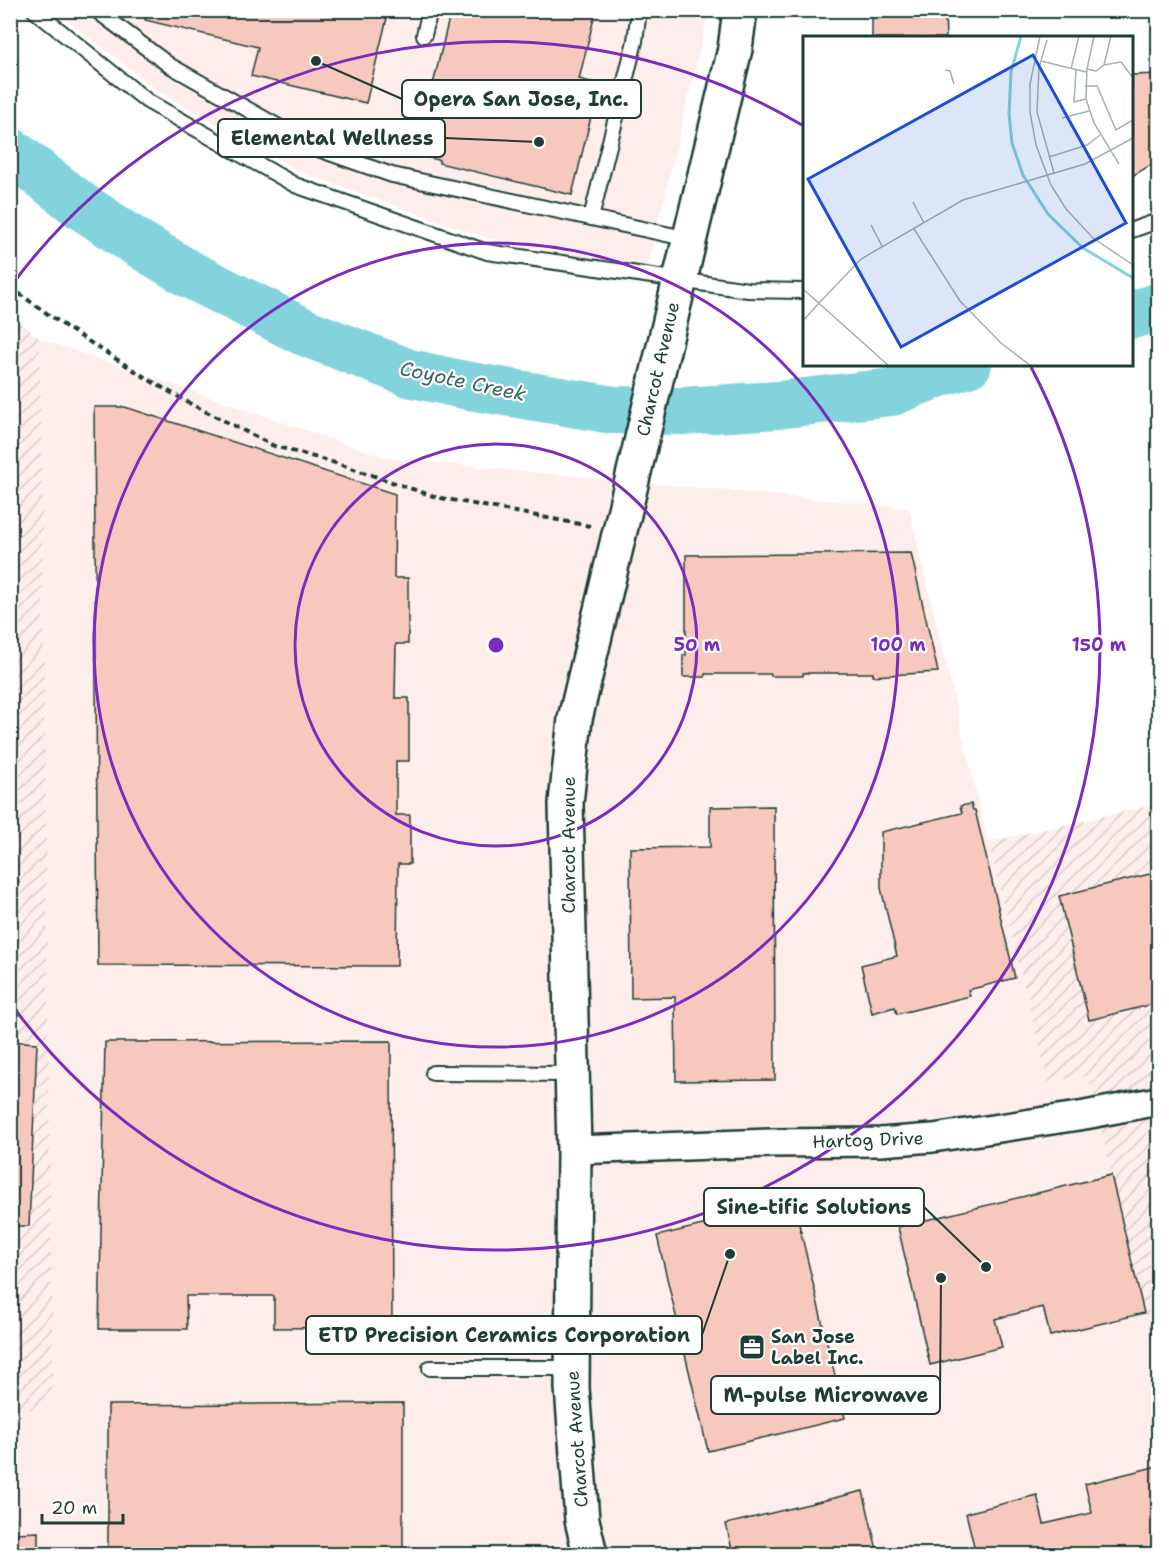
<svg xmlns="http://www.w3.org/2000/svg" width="1169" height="1565" font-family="'Shantell Sans',sans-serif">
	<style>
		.built { fill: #fdeeec }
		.industrial { fill: url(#industrial-furrows) }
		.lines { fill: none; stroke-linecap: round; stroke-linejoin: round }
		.river { stroke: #83d3dd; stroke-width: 48 }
		.building { fill: #f7c8be; stroke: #1f3d34; stroke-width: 1.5 }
		.lane-casing { stroke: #1f3d34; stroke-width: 18 }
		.street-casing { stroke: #1f3d34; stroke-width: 32 }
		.secondary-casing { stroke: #1f3d34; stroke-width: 38 }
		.path { stroke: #1f3d34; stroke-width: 4; stroke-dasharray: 6 4.5; stroke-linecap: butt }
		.lane { stroke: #fff; stroke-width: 14 }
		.street { stroke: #fff; stroke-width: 27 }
		.secondary { stroke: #fff; stroke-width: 33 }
		.ring { fill: none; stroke: #7b2cbf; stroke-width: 3 }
		.labels { text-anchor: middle; stroke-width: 4.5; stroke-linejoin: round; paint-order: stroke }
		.street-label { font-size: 18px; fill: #1f3d34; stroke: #fff }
		.poi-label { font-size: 18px; font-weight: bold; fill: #1f3d34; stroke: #fff; text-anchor: start }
		.water-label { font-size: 20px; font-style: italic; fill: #38625e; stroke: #fff }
		.inset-river { fill: none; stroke: #83d3dd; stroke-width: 3 }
		.inset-road { fill: none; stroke: #a5b1ae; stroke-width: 1.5 }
		.view { fill: #1d4ed8; fill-opacity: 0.15; stroke: #1d4ed8; stroke-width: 3 }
		.inset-edge { fill: none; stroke: #1f3d34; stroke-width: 3 }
		.centre { fill: #7b2cbf; stroke: #fff; stroke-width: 3 }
		.ring-label { font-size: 18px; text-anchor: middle; font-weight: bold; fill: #7b2cbf; stroke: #fff; stroke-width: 4.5; stroke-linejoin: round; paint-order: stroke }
		.leader { fill: none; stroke: #1f3d34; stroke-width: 2 }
		.callout-dot { fill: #1f3d34; stroke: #fff; stroke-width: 2 }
		.callout { fill: #fff; stroke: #1f3d34; stroke-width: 2 }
		.callout-label { font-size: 20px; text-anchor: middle; font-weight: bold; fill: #1f3d34 }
	</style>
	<defs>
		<pattern id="industrial-furrows" width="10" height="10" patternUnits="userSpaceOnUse" patternTransform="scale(1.5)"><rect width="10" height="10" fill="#fdeeec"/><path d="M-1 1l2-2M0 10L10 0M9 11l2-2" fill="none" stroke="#d8cdcb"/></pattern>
	</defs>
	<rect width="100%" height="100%" fill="#fff"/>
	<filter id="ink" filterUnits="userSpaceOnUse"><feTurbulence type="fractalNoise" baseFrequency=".0167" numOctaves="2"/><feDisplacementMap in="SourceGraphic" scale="12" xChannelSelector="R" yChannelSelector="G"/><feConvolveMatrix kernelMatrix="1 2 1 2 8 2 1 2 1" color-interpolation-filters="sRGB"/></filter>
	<g filter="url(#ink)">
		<!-- built -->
		<path class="built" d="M56,11h653l-62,258 -160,-31 -187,-66 -142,-81z
			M40,339l347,119 522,50 79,334 60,240 40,-6 70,290v188h-1147l-1,-138 43,-14z"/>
		<!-- industrial -->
		<path class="industrial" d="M10,314l30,25 13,1063 -42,14z
			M1158,804v562l-70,-290 -40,6 -60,-240z"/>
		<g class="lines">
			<!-- river -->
			<path class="river" d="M10,151l70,54 54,36 55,33 115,58 105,41 55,12 149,25 70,1 94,-6 115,-13 42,-17 34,-11
				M1132,315l26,-8"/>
		</g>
		<!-- building -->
		<path class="building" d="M147,10h242l-23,93 -115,-27 7,-29 -113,-27z
			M451,10h145l-17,69 20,5 -27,111 -133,-32v-3l-23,-5z
			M872,10h73l1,28h-74z
			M1158,74v87l-26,15v-101z
			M94,407h31l270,87 -1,84h14v66h-12l-1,54h14v63h-13v54h14v49h-12l-1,102 -299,-1z
			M911,553l27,119 -65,4v-3h-70v3h-32v-2h-66v3h-22v-22h3v-100z
			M971,804l2,6h2l40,168 -47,12 2,6 -73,18 -2,-7 -23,6 -11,-48 36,-9 -16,-68v-56l81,-19 -2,-7z
			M774,806l1,274 -99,1 -1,-84 -44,1 -1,-150 80,-1v-40z
			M10,858l9,25 -9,3z
			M1158,872v131l-69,17 -30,-124z
			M10,1041l27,2 -8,183h-19z
			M391,1041l1,286 -118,1v-32h-88l1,33h-88l6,-287z
			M1111,1175l33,138 -94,23 -7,-29 -48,12 7,28 -72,18 -32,-138z
			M794,1203l51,215 -137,33 -51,-215z
			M403,1403v151h-295v-149z
			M1158,1466v88h-182l-10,-41 71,-18 7,29 48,-11 -7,-29z
			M863,1491l15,63h-145l-7,-30z
			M10,1518h5v15l23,-1v22h-28z"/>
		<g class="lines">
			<!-- lane casing -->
			<g class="lane-casing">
				<path id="lane" d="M34,10l113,91 148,84 192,67 261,38 56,1
					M96,10l73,55 149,84 74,26 297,64
					M424,35l6,-25
					M591,218l44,-177 4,-31
					M1132,230l26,-9
					M433,1073l139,1
					M430,1368h142"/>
			</g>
			<!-- street casing -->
			<g class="street-casing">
				<path id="street" d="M574,1150l197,-7 109,-1 53,-4 152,-23 73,-14"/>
			</g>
			<!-- secondary casing -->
			<g class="secondary-casing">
				<path id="secondary" d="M590,1554l-8,-34 -10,-132 2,-238 -8,-347 9,-84 160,-670 5,-39"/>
			</g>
			<!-- path -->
			<path class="path" d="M10,287l59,42 82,52 38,22 85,43 65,18 97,33 154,29"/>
			<!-- lane -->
			<use href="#lane" class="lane"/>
			<!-- street -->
			<use href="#street" class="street"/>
			<!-- secondary -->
			<use href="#secondary" class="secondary"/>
		</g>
	</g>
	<!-- distance rings -->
	<g class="ring">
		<circle cx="496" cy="645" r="201"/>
		<circle cx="496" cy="645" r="402"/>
		<path d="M11 286A603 603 0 0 1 802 125M1031 367A603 603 0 0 1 11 1004"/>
	</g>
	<!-- icons -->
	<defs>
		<g id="office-square" transform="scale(1.35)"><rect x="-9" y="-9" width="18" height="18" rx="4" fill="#1f3d34" stroke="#fff"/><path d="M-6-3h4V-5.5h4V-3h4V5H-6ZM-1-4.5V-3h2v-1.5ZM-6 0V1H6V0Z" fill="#fff"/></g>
	</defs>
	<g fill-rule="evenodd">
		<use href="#office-square" x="752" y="1347"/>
	</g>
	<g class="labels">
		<!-- street labels -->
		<g class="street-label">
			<text transform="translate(658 369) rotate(-77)" y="6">Charcot Avenue</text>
			<text transform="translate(569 845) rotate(-90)" y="6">Charcot Avenue</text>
			<text transform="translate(868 1140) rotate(-2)" y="6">Hartog Drive</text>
			<text transform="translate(577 1439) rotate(-94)" y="6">Charcot Avenue</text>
		</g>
		<!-- poi labels -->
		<g class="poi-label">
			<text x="771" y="1343">San Jose<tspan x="771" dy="21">Label Inc.</tspan></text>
		</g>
		<!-- water labels -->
		<g class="water-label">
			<text transform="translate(463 381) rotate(12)" y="7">Coyote Creek</text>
		</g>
	</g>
	<!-- overview -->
	<g transform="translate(803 36)">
		<rect width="330" height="330" fill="#fff"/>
		<path class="inset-river" d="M218,0l-10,36 -2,42 3,29 11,32 25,39 35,34 50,30"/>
		<path class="inset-road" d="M237,0l-10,48v28l6,33 15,40 15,24 27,29 40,27M291,0l-7,33 -1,30 8,24 25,41M244,4l-8,28 -2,44 17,61M238,25l45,11M301,29l17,-3 12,16M268,33l8,-33M284,33l9,2 8,-6 7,-29M142,34l5,1 4,13M273,34l-2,32 12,-3M282,50h12l19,44 17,-10M259,82l27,-7M246,121l38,-12 13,-10M110,166l11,21M68,189l11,21M111,193l46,72 41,42 30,23M0,253l86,77M16,267l42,-44 102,-59 122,-36 48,-26M0,285l16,-18"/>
		<path class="view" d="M230,19l93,168 -225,124 -93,-168z"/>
		<rect width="330" height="330" class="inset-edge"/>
	</g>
	<circle cx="496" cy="645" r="9" class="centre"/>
	<g class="ring-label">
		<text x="697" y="651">50 m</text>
		<text x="898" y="651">100 m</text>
		<text x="1099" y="651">150 m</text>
	</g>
	<!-- callouts -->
	<path class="leader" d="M316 61L402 99M539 142L445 138M986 1267L924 1207M730 1254L702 1335M941 1278L940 1395"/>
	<g class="callout-dot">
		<circle cx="316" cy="61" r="6"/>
		<circle cx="539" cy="142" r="6"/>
		<circle cx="986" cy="1267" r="6"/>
		<circle cx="730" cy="1254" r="6"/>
		<circle cx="941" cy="1278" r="6"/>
	</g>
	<g class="callout">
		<rect x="402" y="80" width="239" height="38" rx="6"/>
		<rect x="218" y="119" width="227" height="38" rx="6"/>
		<rect x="704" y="1188" width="220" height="38" rx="6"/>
		<rect x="306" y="1316" width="396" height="38" rx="6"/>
		<rect x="711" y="1376" width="229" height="38" rx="6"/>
	</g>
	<g class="callout-label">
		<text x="521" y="106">Opera San Jose, Inc.</text>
		<text x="332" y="145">Elemental Wellness</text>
		<text x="814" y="1214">Sine-tific Solutions</text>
		<text x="504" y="1342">ETD Precision Ceramics Corporation</text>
		<text x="826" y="1402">M-pulse Microwave</text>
	</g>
	<!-- margin -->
	<rect width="1169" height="1565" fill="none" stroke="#fff" stroke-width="36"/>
	<rect x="18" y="18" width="1133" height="1529" fill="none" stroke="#1f3d34" stroke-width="2" filter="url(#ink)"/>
	<!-- scale -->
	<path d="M42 1514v9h81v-9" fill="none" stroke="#1f3d34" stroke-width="3"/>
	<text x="51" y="1514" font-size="18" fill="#1f3d34" stroke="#ffffff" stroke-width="4.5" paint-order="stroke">20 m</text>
</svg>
